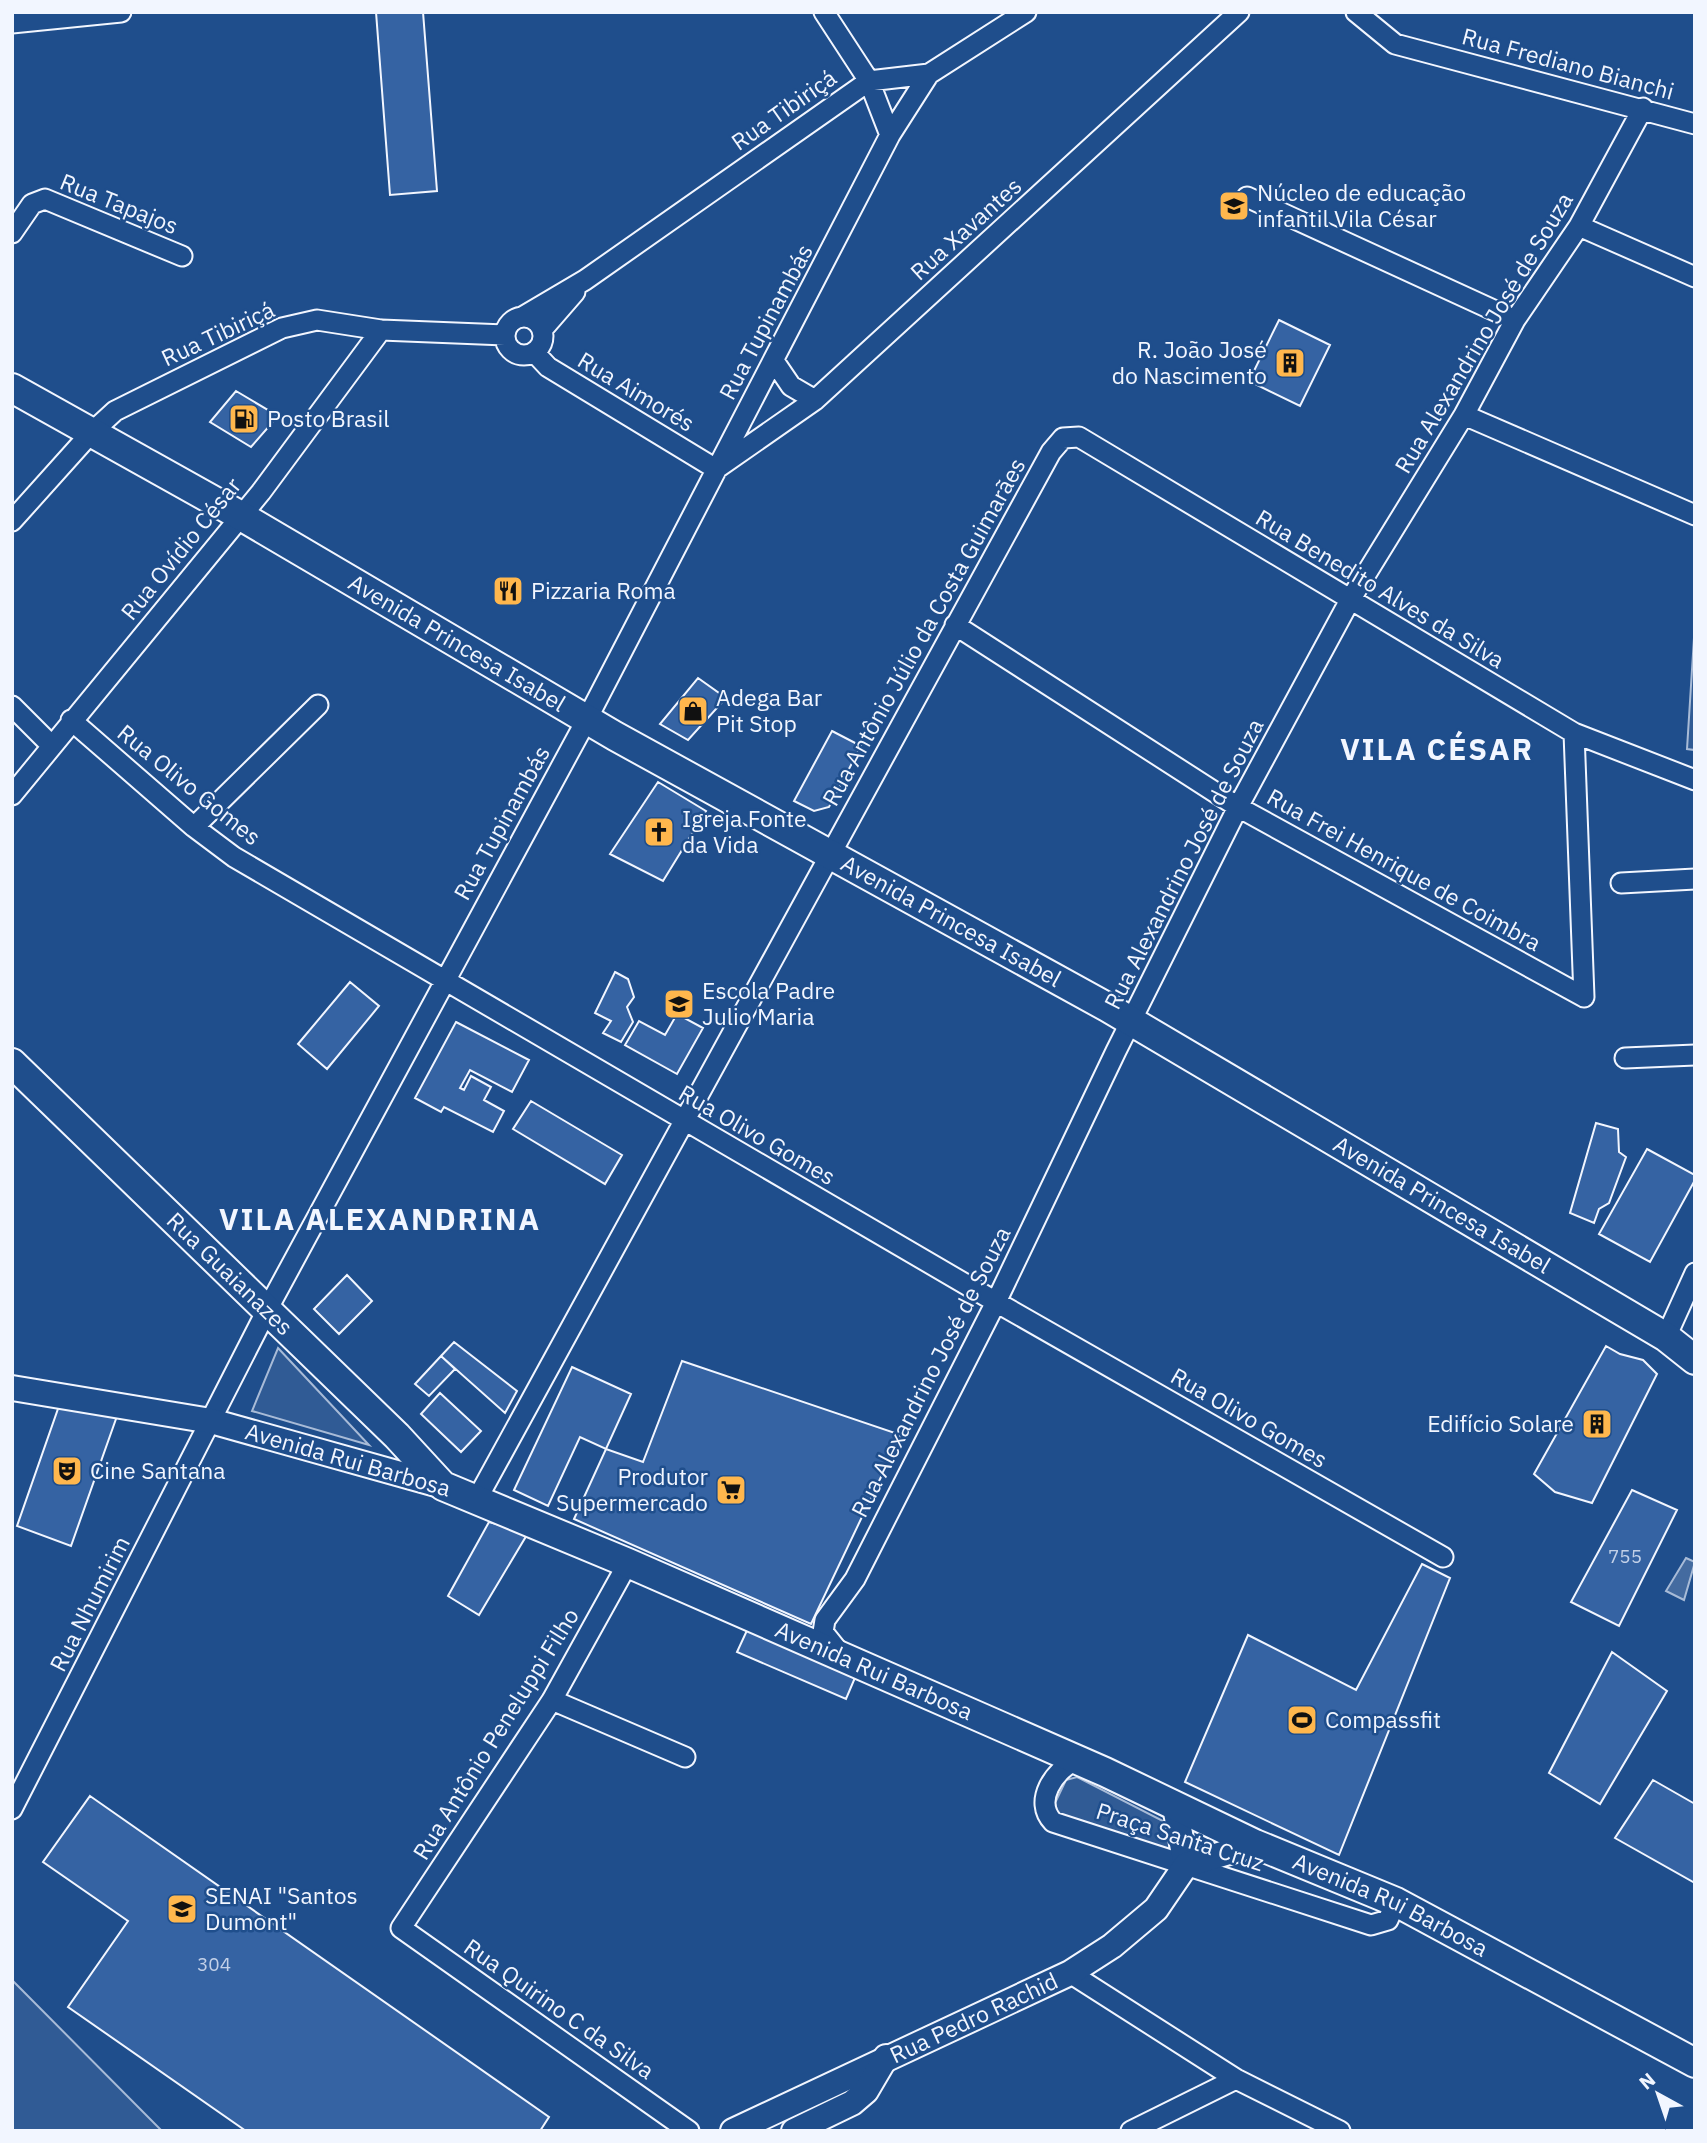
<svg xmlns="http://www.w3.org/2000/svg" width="1707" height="2143" font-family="'IBM Plex Sans',sans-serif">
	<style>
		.built { fill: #305b95; stroke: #a8bbd7; stroke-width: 2 }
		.water { fill: #446ba0; stroke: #a8bbd7; stroke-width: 2 }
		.building { fill: #3563a3; stroke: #f2f6ff; stroke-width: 2 }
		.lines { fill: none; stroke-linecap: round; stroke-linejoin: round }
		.minor-casing { stroke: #f2f6ff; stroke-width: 23 }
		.tertiary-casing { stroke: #f2f6ff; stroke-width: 28 }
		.secondary-casing { stroke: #f2f6ff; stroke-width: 32 }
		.minor { stroke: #1f4e8c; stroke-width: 19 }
		.tertiary { stroke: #1f4e8c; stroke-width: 24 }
		.secondary { stroke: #1f4e8c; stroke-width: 28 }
		.labels { text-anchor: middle; stroke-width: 5; stroke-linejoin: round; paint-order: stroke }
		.number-label { font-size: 19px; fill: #c3d1e8 }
		.street-label { font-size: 23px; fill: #f2f6ff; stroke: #1f4e8c }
		.poi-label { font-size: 23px; fill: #f2f6ff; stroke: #1f4e8c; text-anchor: start }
		.district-label { font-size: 30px; font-weight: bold; letter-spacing: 2px; fill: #f2f6ff; stroke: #1f4e8c }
	</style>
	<rect width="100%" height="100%" fill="#1f4e8c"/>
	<!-- built -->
	<path class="built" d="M1695,622v128l-8,-1z
		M278,1348l91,97 -117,-34z
		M1077,1777l86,44 5,9 2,27 -112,-42 -3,-12 11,-23z
		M12,1980l150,151h-150z"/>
	<!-- water -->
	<path class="water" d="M1686,1558l9,4 -11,38 -18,-9z"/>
	<!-- building -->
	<path class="building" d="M376,12h47l14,179 -47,4z
		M1279,320l51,25 -30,61 -51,-25z
		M236,391l42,25 -27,31 -41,-25z
		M698,678l28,20 -38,42 -28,-16z
		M832,731l29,15 -32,61 -15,4 -20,-10z
		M658,782l48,29 -43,70 -53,-27z
		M615,972l13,7 6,18 -7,10 6,15 -12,20 -18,-9 8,-12 -16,-8z
		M350,982l29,24 -52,63 -29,-25z
		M677,1014l26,14 -26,46 -52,-29 14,-24 26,14z
		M456,1022l73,38 -17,32 -42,-22 -10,18 4,2 7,-14 20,11 -7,13 20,11 -11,21 -49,-25 -3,5 -26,-14z
		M531,1101l91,54 -17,29 -92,-55z
		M1596,1123l22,6 1,23 7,5 -17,46 -10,6 -5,14 -24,-10z
		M1647,1149l48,26v5l-45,82 -51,-28z
		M347,1275l25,26 -33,33 -25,-25z
		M454,1342l63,49 -12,22 -64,-57z
		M1606,1346l14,8 23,6 14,14 -65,129 -37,-11 -21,-18z
		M441,1356l14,13 -26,27 -14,-12z
		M682,1361l219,74 -90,189 -237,-105 32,-70 37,13z
		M572,1367l59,27 -25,55 -26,-12 -32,69 -34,-16z
		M440,1393l41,38 -20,21 -40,-38z
		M59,1406l58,10 -46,130 -54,-20z
		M1632,1490l45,20 -58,116 -48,-24z
		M489,1522l39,11 -49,82 -31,-19z
		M1422,1564l28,14 -111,277 -154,-73 63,-147 108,55z
		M749,1626l108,47 -11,26 -109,-47z
		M1612,1652l55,39 -67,113 -51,-31z
		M1653,1780l42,24v79l-80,-45z
		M90,1796l459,321 -9,14h-294l-178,-124 60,-86 -85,-59z"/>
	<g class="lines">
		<!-- minor casing -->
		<g class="minor-casing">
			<path id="minor" d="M824,12l45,69 21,54
				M1356,12l39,32 300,80
				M12,23l109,-11
				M1247,197l268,123
				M1579,226l116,51
				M12,233l20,-29 13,-5 137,57
				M524,316l61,-36 284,-199 60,-7 97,-62
				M505 336a19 19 0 1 1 38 0a19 19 0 1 1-38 0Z
				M542,330l33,-38
				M534,352l14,15 168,102 99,-69 424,-388
				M774,361l17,25 24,14
				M1464,415l231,100
				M12,521l79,-88 24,-22 167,-83 35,-8 64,10 124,5
				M955,625l283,182 346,190
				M12,706l39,39
				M71,720l123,107 40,30 762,445 447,255
				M1574,733l10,264
				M12,795l249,-303 120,-162
				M194,827l124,-122
				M1621,883l74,-4
				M1625,1058l70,-3
				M1666,1337l29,-64
				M477,1499l574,-1047 12,-14 16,-1 495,296 121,47
				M628,1563l-76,137 -151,228 288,203
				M839,1652l-16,-20 2,-12 30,-41 141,-277 120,-251 122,-244 112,-207 114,-185 51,-95 64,-94 64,-118
				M552,1700l133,57
				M1076,1760c-22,11 -43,41 -23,62l318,103 17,-5 8,-18
				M12,1809l255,-499 320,-591 303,-584 39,-61
				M1070,1973l166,106 104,52
				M1131,2131l105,-52"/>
		</g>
		<!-- tertiary casing -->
		<g class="tertiary-casing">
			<g id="tertiary">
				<path d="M12,1388l199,33 232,65"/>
				<path d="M1175,1807l11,58"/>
				<path id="s1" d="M733,2131l337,-158 42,-27 44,-37 30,-44 69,-21"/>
				<path d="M794,2131l58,-28 14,-12 20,-34"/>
			</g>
		</g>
		<!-- secondary casing -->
		<g class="secondary-casing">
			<g id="secondary">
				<path id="s2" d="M12,388l229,128 374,220 492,271 559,330 29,23"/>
				<path id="s3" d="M12,1063l385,373 46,50 185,77 477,209 150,72 141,58 299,161"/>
			</g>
		</g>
		<!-- minor -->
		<use href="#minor" class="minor"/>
		<!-- tertiary -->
		<use href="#tertiary" class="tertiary"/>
		<!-- secondary -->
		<use href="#secondary" class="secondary"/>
	</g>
	<!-- icons -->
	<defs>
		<g id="school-square" transform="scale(1.575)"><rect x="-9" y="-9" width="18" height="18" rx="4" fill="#ffb74d" stroke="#1f4e8c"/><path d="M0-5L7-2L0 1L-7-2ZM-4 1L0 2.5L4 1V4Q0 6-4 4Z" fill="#111"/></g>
		<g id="building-square" transform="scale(1.575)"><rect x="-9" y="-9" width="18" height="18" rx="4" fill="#ffb74d" stroke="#1f4e8c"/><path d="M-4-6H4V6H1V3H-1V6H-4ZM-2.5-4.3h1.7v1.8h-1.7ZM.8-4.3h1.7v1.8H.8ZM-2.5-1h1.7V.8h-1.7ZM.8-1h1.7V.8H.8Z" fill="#111"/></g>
		<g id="fuel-square" transform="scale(1.575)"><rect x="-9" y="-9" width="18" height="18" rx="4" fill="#ffb74d" stroke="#1f4e8c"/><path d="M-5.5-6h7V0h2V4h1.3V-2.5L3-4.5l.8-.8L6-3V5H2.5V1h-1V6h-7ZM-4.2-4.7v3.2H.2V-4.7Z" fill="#111"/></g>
		<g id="restaurant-square" transform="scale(1.575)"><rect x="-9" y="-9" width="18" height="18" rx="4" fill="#ffb74d" stroke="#1f4e8c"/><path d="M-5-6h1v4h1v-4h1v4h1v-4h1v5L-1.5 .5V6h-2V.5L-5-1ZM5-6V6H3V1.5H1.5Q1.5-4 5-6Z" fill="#111"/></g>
		<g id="shop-square" transform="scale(1.575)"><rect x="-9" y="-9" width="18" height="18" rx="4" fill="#ffb74d" stroke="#1f4e8c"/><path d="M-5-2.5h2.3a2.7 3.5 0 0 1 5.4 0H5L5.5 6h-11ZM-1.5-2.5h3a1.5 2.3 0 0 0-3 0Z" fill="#111"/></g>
		<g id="church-square" transform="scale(1.575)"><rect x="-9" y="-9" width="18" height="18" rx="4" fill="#ffb74d" stroke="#1f4e8c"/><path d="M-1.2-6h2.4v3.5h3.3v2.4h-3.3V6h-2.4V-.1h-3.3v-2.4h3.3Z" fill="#111"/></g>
		<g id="theatre-square" transform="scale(1.575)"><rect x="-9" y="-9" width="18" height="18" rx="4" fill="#ffb74d" stroke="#1f4e8c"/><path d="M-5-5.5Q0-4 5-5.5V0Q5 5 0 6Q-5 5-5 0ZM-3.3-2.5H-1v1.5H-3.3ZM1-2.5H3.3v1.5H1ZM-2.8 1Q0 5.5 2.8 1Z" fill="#111"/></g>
		<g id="supermarket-square" transform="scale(1.575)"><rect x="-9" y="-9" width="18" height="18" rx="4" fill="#ffb74d" stroke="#1f4e8c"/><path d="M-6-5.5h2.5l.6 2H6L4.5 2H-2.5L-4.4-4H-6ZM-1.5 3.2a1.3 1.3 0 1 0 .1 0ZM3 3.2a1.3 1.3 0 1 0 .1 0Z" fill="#111"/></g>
		<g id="stadium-square" transform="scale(1.575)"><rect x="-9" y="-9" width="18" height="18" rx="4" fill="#ffb74d" stroke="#1f4e8c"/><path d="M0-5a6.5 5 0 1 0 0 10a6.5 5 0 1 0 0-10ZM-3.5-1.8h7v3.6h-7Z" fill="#111"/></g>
		<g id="university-square" transform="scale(1.575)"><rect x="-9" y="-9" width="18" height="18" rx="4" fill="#ffb74d" stroke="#1f4e8c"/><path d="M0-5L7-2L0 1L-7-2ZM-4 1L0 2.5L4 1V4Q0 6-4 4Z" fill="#111"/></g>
	</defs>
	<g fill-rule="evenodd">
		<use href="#school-square" x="1234" y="206"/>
		<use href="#building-square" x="1290" y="363"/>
		<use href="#fuel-square" x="244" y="419"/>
		<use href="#restaurant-square" x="508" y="591"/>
		<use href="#shop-square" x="693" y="711"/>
		<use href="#church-square" x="659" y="832"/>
		<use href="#school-square" x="679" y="1004"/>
		<use href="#building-square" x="1597" y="1424"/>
		<use href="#theatre-square" x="67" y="1471"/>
		<use href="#supermarket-square" x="731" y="1490"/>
		<use href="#stadium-square" x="1302" y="1720"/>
		<use href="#university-square" x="182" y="1909"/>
	</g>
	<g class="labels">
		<!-- number labels -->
		<g class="number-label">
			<text x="1625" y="1563">755</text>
			<text x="214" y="1971">304</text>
		</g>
		<!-- street labels -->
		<g class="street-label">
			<text transform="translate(1568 64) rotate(15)" y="8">Rua Frediano Bianchi</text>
			<text transform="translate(784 110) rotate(-35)" y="8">Rua Tibiriçá</text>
			<text transform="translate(119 204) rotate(22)" y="8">Rua Tapajos</text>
			<text transform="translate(966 229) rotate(-42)" y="8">Rua Xavantes</text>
			<text transform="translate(766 322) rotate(-62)" y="8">Rua Tupinambás</text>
			<text transform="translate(1484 333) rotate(-59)" y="8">Rua Alexandrino José de Souza</text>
			<text transform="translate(218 334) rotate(-25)" y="8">Rua Tibiriçá</text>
			<text transform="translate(636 392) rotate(31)" y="8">Rua Aimorés</text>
			<text transform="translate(181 549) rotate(-51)" y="8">Rua Ovídio César</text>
			<text transform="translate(1380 589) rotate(31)" y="8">Rua Benedito Alves da Silva</text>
			<text transform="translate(924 632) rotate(-61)" y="8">Rua Antônio Júlio da Costa Guimarães</text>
			<text dy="8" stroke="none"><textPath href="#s2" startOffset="513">Avenida Princesa Isabel</textPath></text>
			<text transform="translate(189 785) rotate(39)" y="8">Rua Olivo Gomes</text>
			<text transform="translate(502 823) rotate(-61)" y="8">Rua Tupinambás</text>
			<text transform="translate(1184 864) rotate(-63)" y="8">Rua Alexandrino José de Souza</text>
			<text transform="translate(1404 870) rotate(29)" y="8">Rua Frei Henrique de Coimbra</text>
			<text dy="8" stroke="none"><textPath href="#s2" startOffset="1080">Avenida Princesa Isabel</textPath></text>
			<text transform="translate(757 1135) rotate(30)" y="8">Rua Olivo Gomes</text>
			<text dy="8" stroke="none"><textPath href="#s2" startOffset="1647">Avenida Princesa Isabel</textPath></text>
			<text dy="8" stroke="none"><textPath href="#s3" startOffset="303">Rua Guaianazes</textPath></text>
			<text transform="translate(931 1372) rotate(-63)" y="8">Rua Alexandrino José de Souza</text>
			<text transform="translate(1249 1418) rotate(30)" y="8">Rua Olivo Gomes</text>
			<text transform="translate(348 1460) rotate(16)" y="8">Avenida Rui Barbosa</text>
			<text transform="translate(90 1604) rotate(-63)" y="8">Rua Nhumirim</text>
			<text dy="8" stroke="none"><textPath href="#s3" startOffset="1073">Avenida Rui Barbosa</textPath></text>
			<text transform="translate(496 1734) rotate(-58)" y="8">Rua Antônio Peneluppi Filho</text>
			<text transform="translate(1180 1837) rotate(18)" y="8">Praça Santa Cruz</text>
			<text dy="8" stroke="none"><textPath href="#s3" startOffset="1640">Avenida Rui Barbosa</textPath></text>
			<text transform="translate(559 2009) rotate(35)" y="8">Rua Quirino C da Silva</text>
			<text dy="8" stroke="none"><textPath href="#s1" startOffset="266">Rua Pedro Rachid</textPath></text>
		</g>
		<!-- poi labels -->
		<g class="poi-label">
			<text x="1257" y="201">Núcleo de educação<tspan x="1257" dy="26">infantil Vila César</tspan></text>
			<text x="1267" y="358" text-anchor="end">R. João José<tspan x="1267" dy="26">do Nascimento</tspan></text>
			<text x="267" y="427">Posto Brasil</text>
			<text x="531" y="599">Pizzaria Roma</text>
			<text x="716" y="706">Adega Bar<tspan x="716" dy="26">Pit Stop</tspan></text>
			<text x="682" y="827">Igreja Fonte<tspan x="682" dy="26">da Vida</tspan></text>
			<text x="702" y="999">Escola Padre<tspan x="702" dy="26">Julio Maria</tspan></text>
			<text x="1574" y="1432" text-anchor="end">Edifício Solare</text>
			<text x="90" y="1479">Cine Santana</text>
			<text x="708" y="1485" text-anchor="end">Produtor<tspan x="708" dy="26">Supermercado</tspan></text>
			<text x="1325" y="1728">Compassfit</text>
			<text x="205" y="1904">SENAI "Santos<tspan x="205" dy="26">Dumont"</tspan></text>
		</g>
		<!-- district labels -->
		<g class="district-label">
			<text x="1437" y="760">VILA CÉSAR</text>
			<text x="380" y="1230">VILA ALEXANDRINA</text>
		</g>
	</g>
	<!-- border -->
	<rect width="1707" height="2143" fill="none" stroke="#f2f6ff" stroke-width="28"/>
	<!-- north arrow -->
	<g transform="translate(1658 2094) rotate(320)" stroke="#1f4e8c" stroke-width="5" paint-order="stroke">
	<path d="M0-5L12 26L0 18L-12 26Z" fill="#f2f6ff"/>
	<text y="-10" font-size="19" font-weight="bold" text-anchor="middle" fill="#f2f6ff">N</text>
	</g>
</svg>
